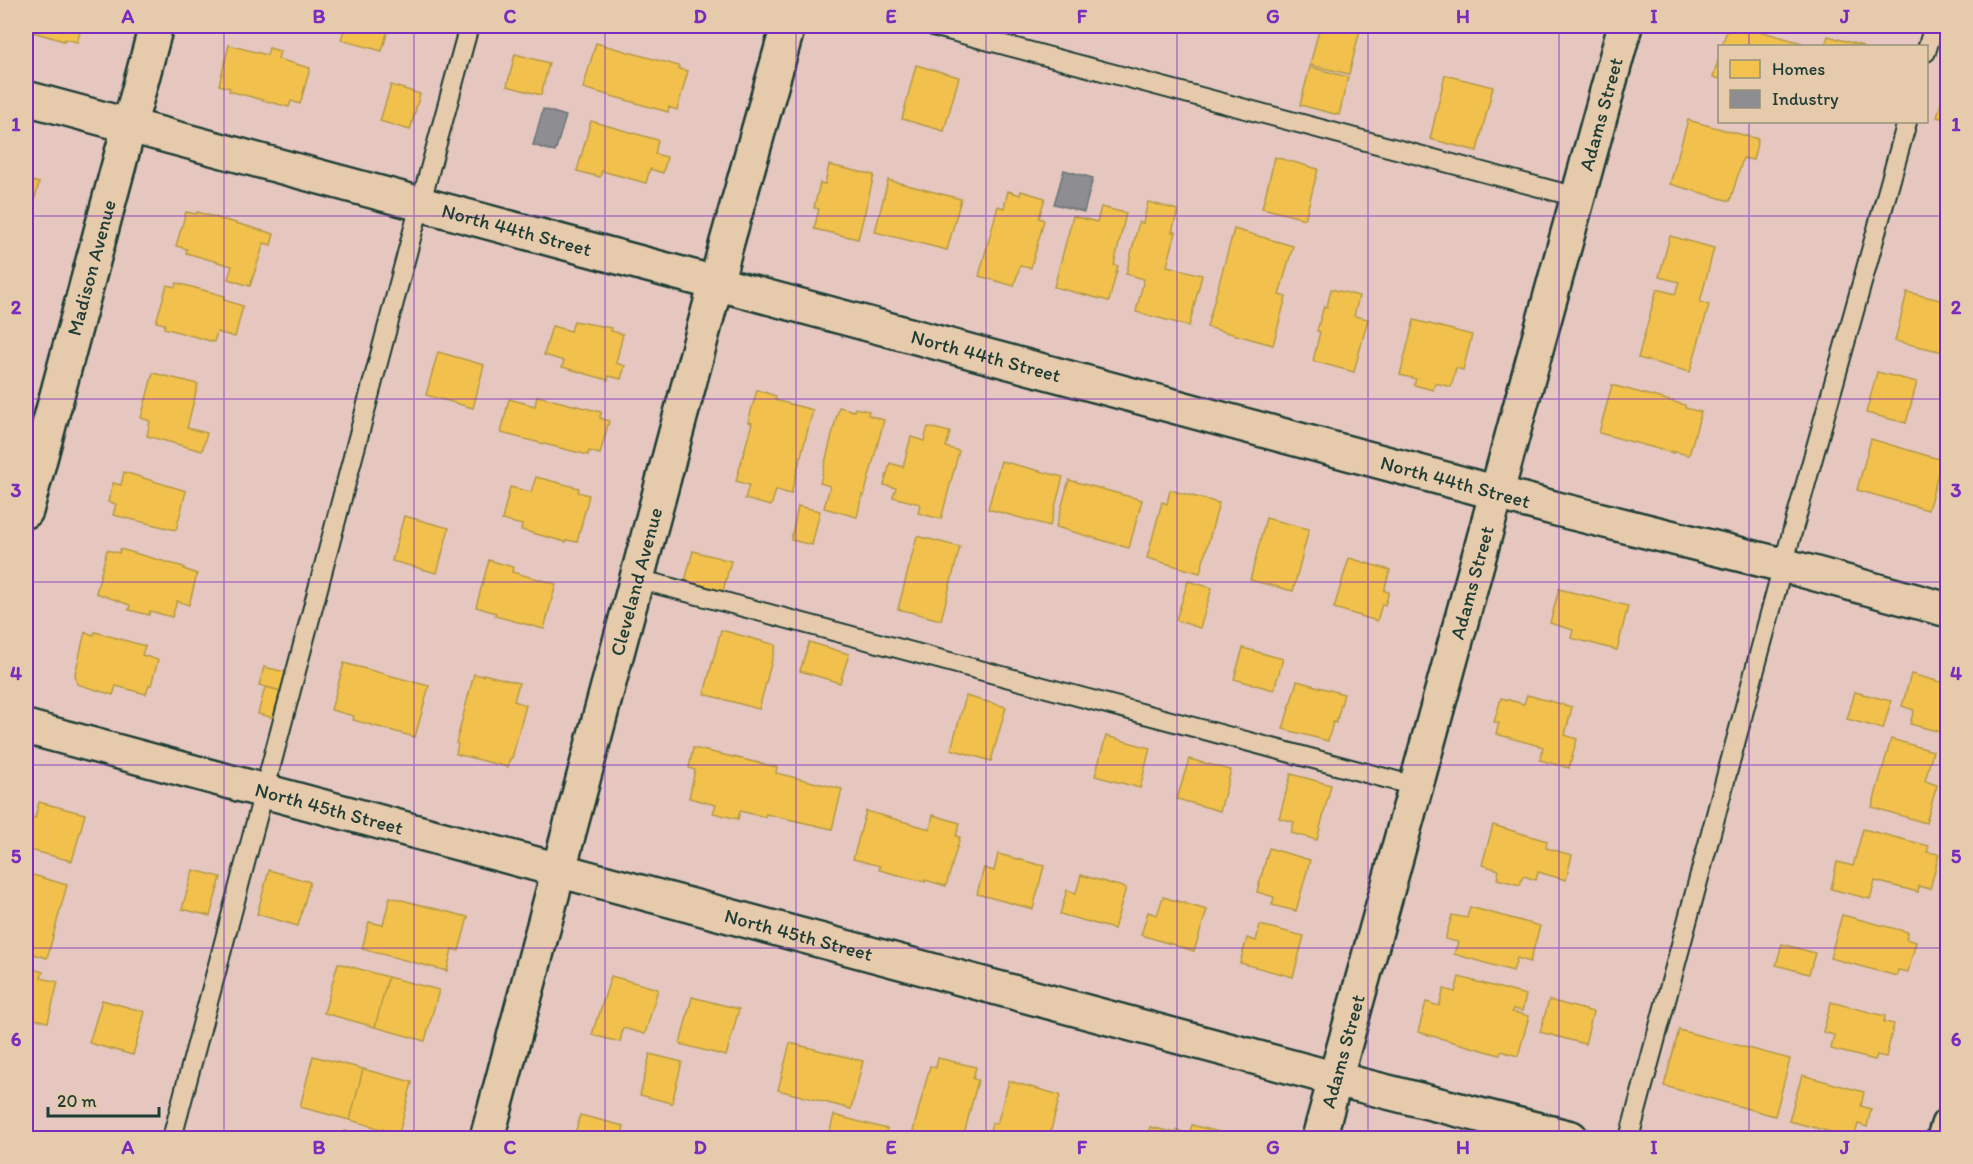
<svg xmlns="http://www.w3.org/2000/svg" width="1973" height="1164" font-family="Itim,sans-serif">
	<style>
		.homes { fill: #f2c14e; stroke: #b39946; stroke-width: 1.5 }
		.industry { fill: #8d8d92; stroke: #6c7576; stroke-width: 1.5 }
		.lines { fill: none; stroke-linecap: round; stroke-linejoin: round }
		.service-casing { stroke: #1f3d34; stroke-width: 22 }
		.minor-casing { stroke: #1f3d34; stroke-width: 38 }
		.secondary-casing { stroke: #1f3d34; stroke-width: 38 }
		.service { stroke: #e5caac; stroke-width: 18 }
		.minor { stroke: #e5caac; stroke-width: 33 }
		.secondary { stroke: #e5caac; stroke-width: 33 }
		.grid { fill: none; stroke: #7b2cbf; stroke-width: 1.5; stroke-opacity: 0.55 }
		.labels { text-anchor: middle; stroke-width: 6; stroke-linejoin: round; paint-order: stroke }
		.street-label { font-size: 20px; fill: #1f3d34; stroke: #e5caac }
		.neatline { fill: none; stroke: #7b2cbf; stroke-width: 2 }
		.grid-label { font-size: 20px; text-anchor: middle; font-weight: bold; fill: #7b2cbf }
	</style>
	<rect width="100%" height="100%" fill="#e5c7c0"/>
	<filter id="ink" filterUnits="userSpaceOnUse"><feTurbulence type="fractalNoise" baseFrequency=".0167" numOctaves="2"/><feDisplacementMap in="SourceGraphic" scale="12" xChannelSelector="R" yChannelSelector="G"/><feConvolveMatrix kernelMatrix="1 2 1 2 8 2 1 2 1" color-interpolation-filters="sRGB"/></filter>
	<g filter="url(#ink)">
		<!-- homes -->
		<path class="homes" d="M26,26h56l-5,16 -12,-3 -1,2 -38,-11z
			M345,26h44l-7,25 -41,-11z
			M1320,26h41l-12,48 -39,-9z
			M1728,26h13l61,17 -2,3h-78z
			M1828,36l35,10h-38z
			M596,43l83,23v3l9,2 -11,39 -8,-3 -1,5 -85,-24z
			M229,45l38,10 2,-7 11,3 -2,8 32,9 -10,36 -9,-3 -2,6 -60,-16 1,-3 -11,-3z
			M515,54l34,9 -8,32 -34,-9z
			M1720,54v25l-7,-2z
			M916,65l43,12 -15,54 -42,-12z
			M1310,67l38,10 -9,38 -39,-10z
			M1445,75l48,12 -16,64 -47,-12z
			M1948,79v41l-11,-3z
			M391,85l29,9 -10,36 -30,-9z
			M1688,120l70,19 -5,21 -10,-2 -13,43 -60,-17z
			M591,121l67,19 -3,14 12,3 -4,16 -13,-4 -4,14 -44,-12 -2,6 -23,-6z
			M1275,157l43,12 -13,50 -43,-11z
			M829,165l45,10 -16,64 -44,-10 5,-20 -5,-1 6,-25 5,1z
			M26,176l4,1 -1,3 10,3 -9,33 -4,-1z
			M888,180l73,19 -14,51 -72,-18z
			M1008,191l12,4 1,-4 24,7 -6,20 5,2 -13,48 -11,-2 -6,20 -35,-10 19,-70 6,2z
			M1148,202l30,8 -6,22h4l-9,34 35,9 -13,51 -53,-14 8,-33 -18,-5 13,-52 4,1z
			M1101,207l25,6 -12,52 4,1 -9,35 -55,-14 19,-71 24,6z
			M186,212l10,2 1,-2 77,22 -3,11 -7,-2 -14,43 -22,-7 4,-13 -46,-13 1,-4 -11,-3z
			M1234,229l59,17 -14,49 7,2 -13,48 -66,-18z
			M1670,236l44,12 -14,54 9,3 -19,67 -52,-14 19,-69 18,5 4,-12 -20,-5z
			M177,283l48,13 -1,4 19,6 -8,31 -18,-5 -3,10 -50,-14 1,-4 -9,-2 11,-37 8,2z
			M1331,289l28,7 -5,20 14,3 -14,53 -41,-11 7,-29 -3,-1 7,-25 3,1z
			M1907,292l41,10v51l-53,-12z
			M1414,320l58,15 -9,35 -7,-2 -5,19 -16,-4 -2,7 -19,-5 2,-6 -16,-4z
			M574,321l38,7 -1,3 12,3 -7,29 9,3 -4,13 -12,-3 -1,4 -46,-13 2,-6 -20,-6 8,-29 19,5z
			M438,352l46,13 -11,43 -47,-13z
			M1877,372l40,10 -11,41 -40,-10z
			M153,373l45,11 -11,44 20,5 -5,18 -55,-15 3,-15 -9,-3z
			M1612,385l73,20v3l16,4 -12,43 -17,-4 1,2 -74,-20z
			M757,390l19,6 -1,4 38,10 -22,84 -15,-4 -5,16 -26,-7 4,-14 -13,-4 16,-58 -4,-1z
			M537,396l64,16 -1,6 9,3 -9,33 -11,-3 -1,4 -87,-22 8,-34 26,7z
			M839,407l15,4 1,-3 14,3 -1,4 16,5 -20,76 -2,-1 -5,22 -33,-9 6,-22 -10,-3z
			M928,427l22,5 -4,15 13,4 -18,68 -23,-6 2,-9 -27,-7 3,-9 -12,-3 6,-22 13,4 8,-30 13,4z
			M1871,439l71,21 -14,50 -71,-20z
			M1001,461l62,16 -13,49 -62,-17z
			M124,472l62,19 -10,39 -63,-15 3,-11 -8,-2 5,-19 8,2z
			M536,477l43,11 -1,4 11,3 -12,47 -10,-2 -1,2 -45,-12 1,-5 -20,-5 8,-33 21,5z
			M1069,480l73,20 -13,48 -73,-21z
			M1170,490l49,13 -19,70 -53,-15 15,-56 5,2z
			M798,506l22,5 -8,34 -21,-5z
			M404,516l45,12 -12,45 -45,-12z
			M1266,518l43,11 -16,62 -43,-11z
			M917,536l43,11 -19,73 -43,-11z
			M120,549l64,18v2l13,5 -8,31 -12,-4 -5,16 -22,-6 -1,4 -20,-5 1,-5 -34,-12 11,-43 12,3z
			M693,551l38,10 -8,30 -38,-10z
			M1349,558l41,12 -6,21 5,1 -4,13 -3,-1 -5,17 -43,-13z
			M489,560l24,7 -1,5 44,12 -12,45 -49,-13 1,-3 -20,-6z
			M1188,581l24,7 -12,40 -24,-8z
			M1559,589l69,17 -11,44 -46,-12 2,-8 -23,-7z
			M721,630l55,15 -17,64 -55,-15z
			M85,632l9,3 1,-3 50,14 -3,9 16,5 -7,25h-2l-3,9 -30,-8 -3,9 -36,-11 -2,-10z
			M809,642l40,12 -9,29 -40,-12z
			M1243,648l40,11 -9,31 -40,-11z
			M344,663l85,23 -14,51 -62,-17 1,-4 -23,-6z
			M264,667l26,6 -5,19 -26,-7z
			M474,674l9,2v-2l36,9 -5,18 12,4 -14,53h-2l-2,9 -52,-13 2,-10 -2,-1z
			M1911,674l37,10v50l-38,-10 4,-14 -12,-4z
			M1297,681l47,13 -8,29 -3,-1 -5,19 -45,-12z
			M265,687l20,5 -7,27 -20,-5z
			M1855,692l36,9 -8,28 -36,-10z
			M1527,695l45,12 -7,28 12,4 -8,29 -29,-8 3,-13 -47,-13 3,-11 -5,-1 7,-24 23,6z
			M966,696l40,11 -15,54 -40,-12z
			M1106,736l44,12 -10,40 -45,-12z
			M1891,739l42,12 -8,30 12,4 -11,38 -54,-16z
			M693,748l84,19 -1,6 66,16 -10,40 -66,-15 -1,3 -25,-6 -2,8 -25,-6 3,-8 -27,-7 6,-28 -6,-2z
			M1189,759l42,11 -11,41 -43,-12z
			M1291,774l40,11 -14,55 -26,-7 3,-11 -15,-4z
			M39,802l46,12 -13,47 -46,-12 3,-15 -3,-1v-4l3,-13 6,2z
			M866,811l64,18 3,-14 27,8 -4,13 4,1 -14,49 -21,-6v2l-46,-12 1,-4 -27,-7z
			M1493,825l54,16 -1,7 26,7 -6,25 -28,-8 -2,8 -13,-4 -3,9 -23,-6 2,-9 -17,-5z
			M1863,829l66,17 -2,6 12,2 -9,35 -11,-3 -1,6 -43,-11 -5,18 -39,-10 6,-27 16,4z
			M1269,848l41,12 -14,51 -24,-6 2,-8 -17,-5z
			M998,854l46,12 -11,43 -56,-15 7,-26 10,3z
			M193,870l28,7 -11,39 -28,-7z
			M269,870l41,12 -12,44 -41,-12z
			M26,873l41,12 -20,73 -21,-6z
			M1081,875l45,13 -12,41 -54,-15 7,-24 9,3z
			M390,897l78,20 -9,34 -7,-2 -5,22 -85,-22 7,-27 14,3z
			M1163,897l44,13 -13,41 -53,-16 7,-23 9,3z
			M1470,907l70,19 -10,36 -13,-4 -4,13 -59,-17 4,-12 -13,-3 7,-24 15,3z
			M1842,915l66,17 -2,7 10,3 -8,30 -10,-2 -1,6 -67,-18z
			M1260,925l44,11 -11,41 -53,-14 7,-25 9,3z
			M1782,944l33,9 -6,21 -33,-9z
			M338,963l50,14 -13,50 -51,-14z
			M26,967l17,5 -2,6 17,4 -10,40 -22,-5z
			M611,976l47,13 -13,45 -22,-6 -3,14 -28,-7 5,-17h1z
			M388,977l51,13 -14,51 -50,-14z
			M1459,977l67,18 -4,16 -9,-2 -1,3 17,4 -11,40 -17,-5 -1,4 -82,-23 8,-30 13,4 5,-17 11,3z
			M692,997l47,12 -13,47 -46,-12z
			M102,1000l43,12 -12,43 -44,-12z
			M1549,1000l44,12 -8,32 -45,-12z
			M1831,1002l54,14 -1,6 10,2 -8,33 -9,-2 -2,5 -44,-11 3,-14 -11,-3z
			M1679,1030l111,29 -15,57 -111,-30z
			M790,1043l73,18 -12,48 -73,-19z
			M650,1054l32,8 -10,41 -32,-8z
			M313,1056l50,13 -13,51 -50,-13z
			M938,1058l38,9 -3,12 5,1 -15,58h-47l2,-6 -5,-1 17,-65 6,2z
			M363,1069l49,13 -13,52 -49,-14z
			M1802,1075l62,17 -3,14 10,3 -4,18 -9,-3 -4,14 -65,-17z
			M1009,1081l51,14 -11,43h-61l4,-15 5,1z
			M580,1115l44,11 -3,12h-47z
			M834,1115l53,14 -2,9h-57z
			M1192,1125l46,12 -1,1h-90l3,-11 26,6 1,-3 12,4z
			M345,1131l27,7h-28z
			M26,1134l16,4h-16z"/>
		<!-- industry -->
		<path class="industry" d="M543,109l23,7 -11,36 -22,-7z
			M1064,170l29,8 -9,34 -30,-8z"/>
		<g class="lines">
			<!-- service casing -->
			<g class="service-casing">
				<path id="service" d="M933,26l644,171
					M1926,52l8,-26
					M638,579l777,207
					M172,1138l238,-896 59,-216
					M1629,1138l154,-573 124,-443"/>
			</g>
			<!-- minor casing -->
			<g class="minor-casing">
				<g id="minor">
					<path id="s1" d="M26,98l1531,411 226,56 165,45"/>
					<path id="s2" d="M26,511l130,-485"/>
					<path id="s3" d="M26,727l1310,352 235,59"/>
					<path id="s4" d="M487,1138l240,-896 61,-216"/>
					<path d="M1944,1138l4,-13"/>
				</g>
			</g>
			<!-- secondary casing -->
			<g class="secondary-casing">
				<g id="secondary">
					<path id="s5" d="M1319,1138l306,-1112"/>
				</g>
			</g>
			<!-- service -->
			<use href="#service" class="service"/>
			<!-- minor -->
			<use href="#minor" class="minor"/>
			<!-- secondary -->
			<use href="#secondary" class="secondary"/>
		</g>
	</g>
	<!-- grid -->
	<path class="grid" d="M224,26v1112M414,26v1112M605,26v1112M796,26v1112M986,26v1112M1177,26v1112M1368,26v1112M1559,26v1112M1749,26v20M1749,122v1016M26,216h1922M26,399h1922M26,582h1922M26,765h1922M26,948h1922"/>
	<g class="labels">
		<!-- street labels -->
		<g class="street-label">
			<text dy="7" stroke="none"><textPath href="#s5" startOffset="1062">Adams Street</textPath></text>
			<text dy="7" stroke="none"><textPath href="#s1" startOffset="508">North 44th Street</textPath></text>
			<text dy="7" stroke="none"><textPath href="#s2" startOffset="252">Madison Avenue</textPath></text>
			<text dy="7" stroke="none"><textPath href="#s1" startOffset="994">North 44th Street</textPath></text>
			<text dy="7" stroke="none"><textPath href="#s1" startOffset="1480">North 44th Street</textPath></text>
			<text dy="7" stroke="none"><textPath href="#s4" startOffset="576">Cleveland Avenue</textPath></text>
			<text dy="7" stroke="none"><textPath href="#s5" startOffset="576">Adams Street</textPath></text>
			<text dy="7" stroke="none"><textPath href="#s3" startOffset="314">North 45th Street</textPath></text>
			<text dy="7" stroke="none"><textPath href="#s3" startOffset="800">North 45th Street</textPath></text>
			<text dy="7" stroke="none"><textPath href="#s5" startOffset="90">Adams Street</textPath></text>
		</g>
	</g>
	<!-- margin -->
	<rect width="1973" height="1164" fill="none" stroke="#e5caac" stroke-width="66"/>
	<!-- legend -->
	<rect x="1718" y="45" width="210" height="78" fill="#e5caac" stroke="#96927c" stroke-width="1.5"/>
	<rect x="1730" y="60" width="30" height="18" fill="#f2c14e" stroke="#96927c" stroke-width="1.5"/>
	<text x="1772" y="75" font-size="18" fill="#1f3d34">Homes</text>
	<rect x="1730" y="90" width="30" height="18" fill="#8d8d92" stroke="#96927c" stroke-width="1.5"/>
	<text x="1772" y="105" font-size="18" fill="#1f3d34">Industry</text>
	<!-- scale -->
	<path d="M48 1107v9h111v-9" fill="none" stroke="#1f3d34" stroke-width="3"/>
	<text x="57" y="1107" font-size="18" fill="#1f3d34" stroke="#e5caac" stroke-width="4.5" paint-order="stroke">20 m</text>
	<rect x="33" y="33" width="1907" height="1098" class="neatline"/>
	<g class="grid-label">
		<text x="128" y="23">A</text>
		<text x="319" y="23">B</text>
		<text x="510" y="23">C</text>
		<text x="700" y="23">D</text>
		<text x="891" y="23">E</text>
		<text x="1082" y="23">F</text>
		<text x="1273" y="23">G</text>
		<text x="1463" y="23">H</text>
		<text x="1654" y="23">I</text>
		<text x="1845" y="23">J</text>
		<text x="16" y="131">1</text>
		<text x="1956" y="131">1</text>
		<text x="16" y="314">2</text>
		<text x="1956" y="314">2</text>
		<text x="16" y="497">3</text>
		<text x="1956" y="497">3</text>
		<text x="16" y="680">4</text>
		<text x="1956" y="680">4</text>
		<text x="16" y="863">5</text>
		<text x="1956" y="863">5</text>
		<text x="16" y="1046">6</text>
		<text x="1956" y="1046">6</text>
		<text x="128" y="1154">A</text>
		<text x="319" y="1154">B</text>
		<text x="510" y="1154">C</text>
		<text x="700" y="1154">D</text>
		<text x="891" y="1154">E</text>
		<text x="1082" y="1154">F</text>
		<text x="1273" y="1154">G</text>
		<text x="1463" y="1154">H</text>
		<text x="1654" y="1154">I</text>
		<text x="1845" y="1154">J</text>
	</g>
</svg>
